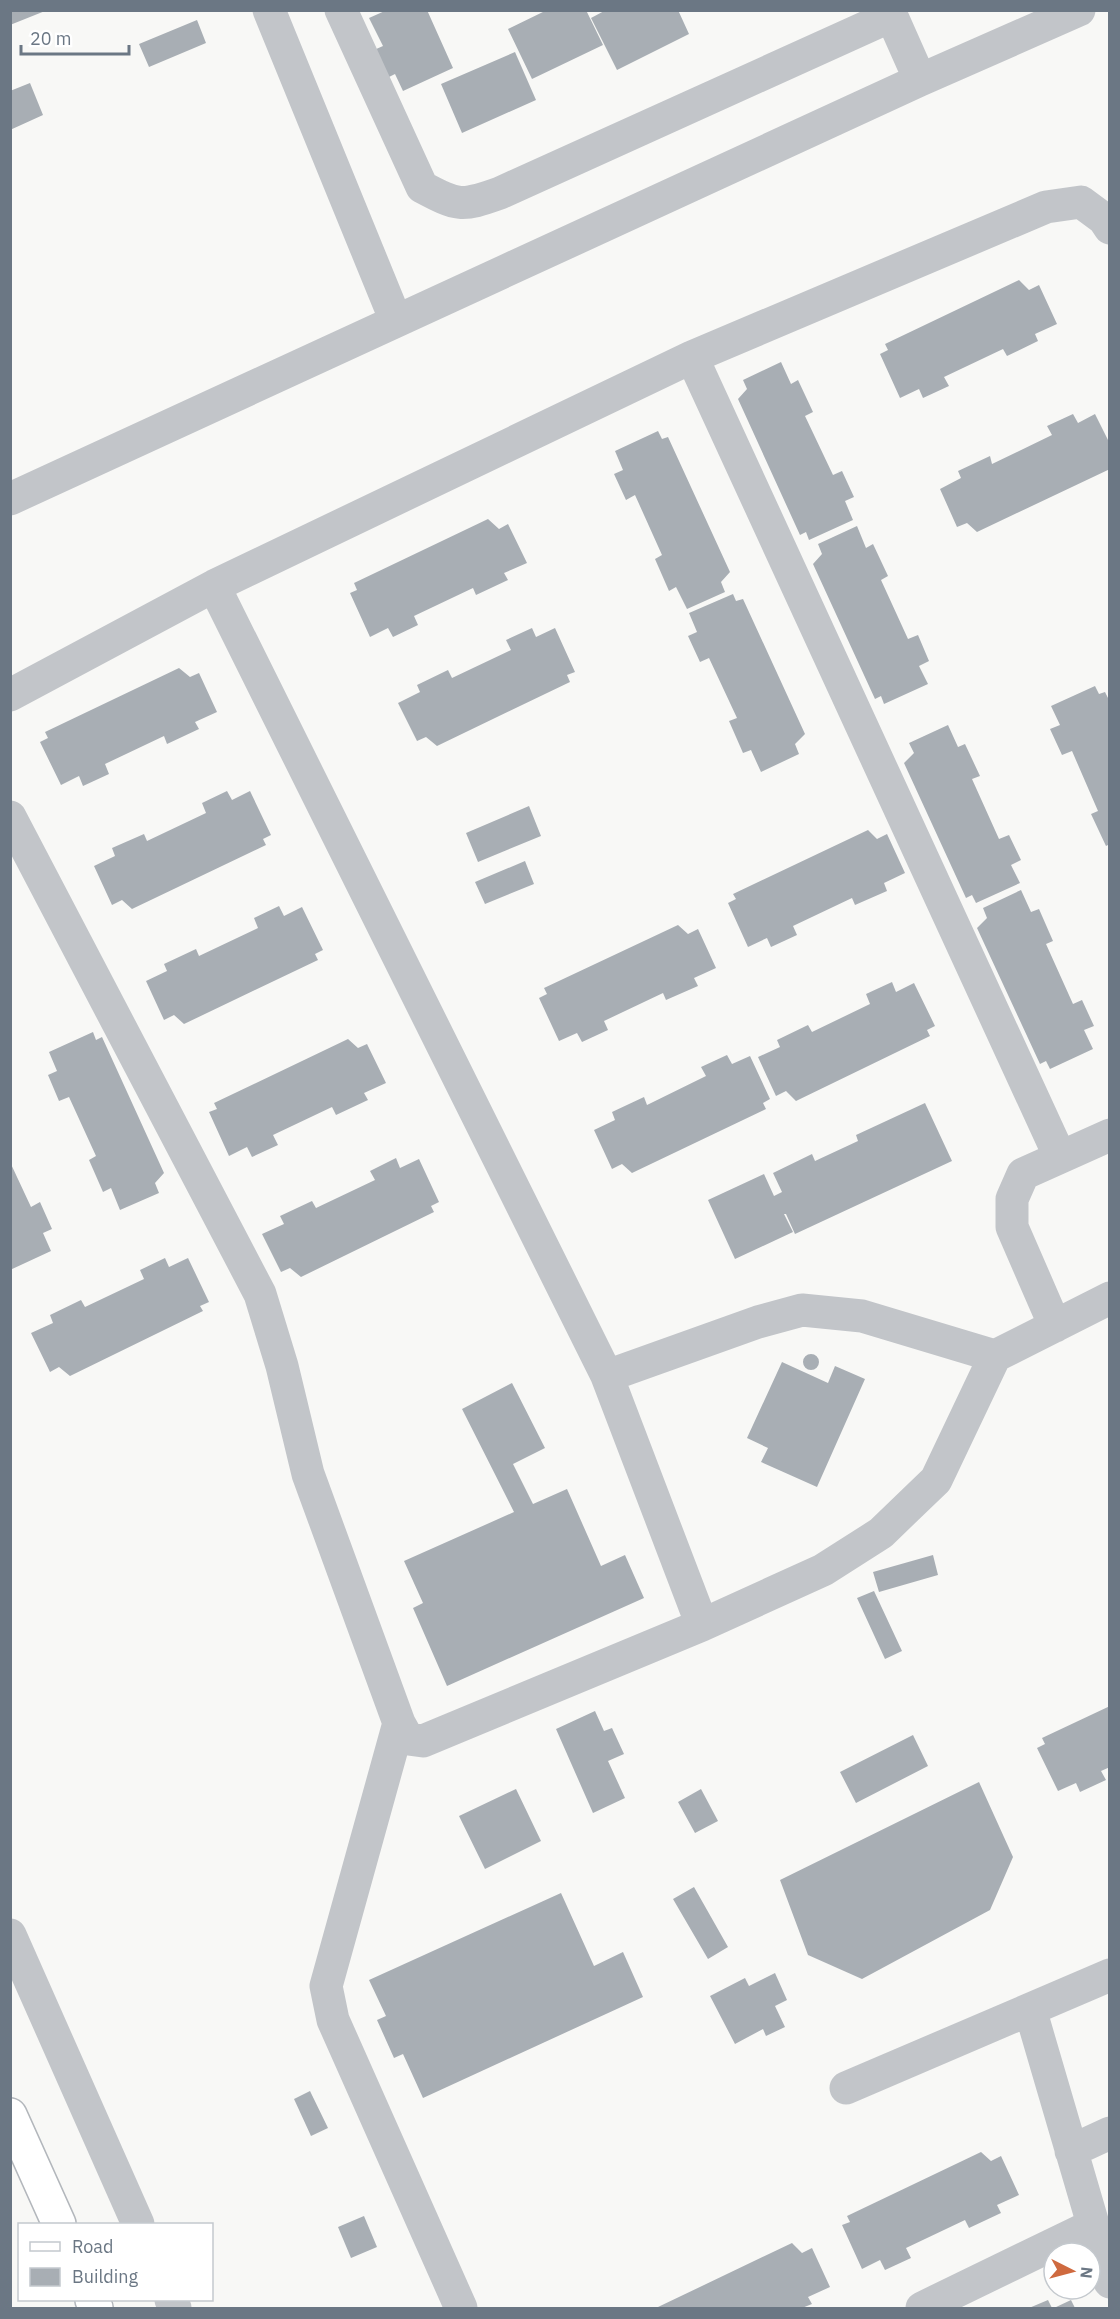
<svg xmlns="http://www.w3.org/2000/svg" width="1120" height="2319" font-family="'IBM Plex Sans',sans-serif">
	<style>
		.building { fill: #a8aeb4 }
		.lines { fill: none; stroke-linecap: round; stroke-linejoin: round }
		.secondary-casing { stroke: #b3b7bc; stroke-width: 36 }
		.street { stroke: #c2c5c9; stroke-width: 33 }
		.secondary { stroke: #fff; stroke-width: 33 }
	</style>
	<rect width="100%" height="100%" fill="#f8f8f6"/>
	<!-- building -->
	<path class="building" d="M10,10h35v1l-35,14z
		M387,10h40l26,58 -50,23 -8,-17 -8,4 -13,-28 9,-4 -14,-28z
		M547,10h39l17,35 -71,34 -24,-50z
		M606,10h72l11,24 -72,36 -26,-52z
		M197,20l9,23 -57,24 -10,-23z
		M515,52l21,48 -74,33 -21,-49z
		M30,83l13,32 -33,15v-39z
		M1019,280l10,10 10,-5 18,39 -22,10 3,7 -31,15 -4,-7 -59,28 5,9 -26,12 -4,-9 -19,9 -20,-44 8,-4 -3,-6z
		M781,362l10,22 7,-4 15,32 -8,4 28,59 9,-4 12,26 -9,4 8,19 -44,20 -3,-8 -6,3 -62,-136 9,-10 -4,-9z
		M1073,414l5,9 17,-9 15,30v25l-133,63 -10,-9 -10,4 -17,-38 21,-11 -3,-7 32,-15 2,8 60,-29 -5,-9z
		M658,431l4,8 6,-2 62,135 -9,10 4,10 -38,17 -11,-22 -7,4 -14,-32 7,-4 -27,-60 -9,5 -12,-26 9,-4 -8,-19z
		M488,519l11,10 9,-5 19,39 -23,10 4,7 -32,15 -3,-7 -59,28 4,9 -25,12 -5,-9 -18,9 -20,-44 7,-3 -3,-7z
		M857,526l9,22 7,-4 15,32 -7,4 27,59 10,-4 11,26 -10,5 9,18 -44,20 -3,-8 -6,3 -62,-135 9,-10 -4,-10z
		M733,594l3,7 7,-2 62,135 -10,10 4,10 -38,18 -10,-22 -8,3 -14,-32 8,-3 -28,-60 -9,4 -12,-26 9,-4 -8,-19z
		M532,628l4,9 19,-9 20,44 -8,3 3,7 -133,64 -11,-9 -9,4 -19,-38 22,-11 -3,-7 31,-15 4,8 59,-28 -5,-10z
		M179,668l11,9 9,-4 18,39 -22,10 4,7 -32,15 -3,-8 -59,28 4,10 -26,12 -4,-10 -18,9 -21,-43 8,-4 -3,-6z
		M1095,686l4,8 6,-2 5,10v142l-4,2 -15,-32 7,-3 -26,-60 -10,4 -12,-26 10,-4 -9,-19z
		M948,725l10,22 7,-3 15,32 -8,3 27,60 10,-4 12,25 -10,5 9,18 -44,20 -4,-8 -6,3 -62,-135 10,-10 -5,-10z
		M227,791l5,9 18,-9 21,44 -8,4 3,6 -134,64 -10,-9 -10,5 -18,-39 21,-10 -3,-8 32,-14 3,7 59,-28 -4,-10z
		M529,806l12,30 -63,26 -12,-29z
		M868,830l9,9 10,-5 18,39 -21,10 3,8 -32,14 -3,-7 -59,28 4,9 -26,12 -4,-9 -19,9 -20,-44 8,-4 -3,-5z
		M525,861l9,23 -49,20 -10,-22z
		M1021,890l10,22 8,-3 14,32 -7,3 27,60 9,-4 12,26 -10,4 9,19 -43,20 -4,-8 -6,3 -63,-136 10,-10 -4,-10z
		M279,906l5,10 18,-9 21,43 -8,4 3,6 -134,64 -10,-9 -10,5 -18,-39 21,-10 -3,-7 32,-15 3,7 59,-28 -4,-10z
		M678,925l10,9 10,-5 18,39 -22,10 4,8 -32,14 -3,-7 -59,28 4,9 -26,12 -5,-9 -18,8 -20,-43 8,-4 -3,-6z
		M892,982l4,10 18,-9 21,43 -8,4 3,6 -134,65 -10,-10 -10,5 -18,-39 22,-10 -3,-7 31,-15 4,7 58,-28 -4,-10z
		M93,1032l3,8 6,-3 62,136 -9,10 4,10 -39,17 -9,-22 -8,4 -14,-32 7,-4 -27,-59 -10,4 -11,-26 9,-4 -8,-19z
		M348,1039l10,9 9,-4 19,39 -22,10 4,7 -32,15 -4,-8 -59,28 5,10 -26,12 -5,-10 -18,9 -20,-44 8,-3 -3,-6z
		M727,1055l5,9 18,-8 20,43 -7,4 3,6 -134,64 -10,-9 -10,5 -18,-39 21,-10 -3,-8 32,-15 3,8 59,-29 -5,-9z
		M925,1103l27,58 -157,73 -9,-20h-2l9,18 -58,27 -27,-59 56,-26 10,22 8,-4 -9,-19 39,-19 3,7 43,-20 -2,-6z
		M396,1158l4,10 19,-9 20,43 -8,4 3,6 -133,65 -11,-9 -9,4 -19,-38 22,-10 -4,-8 32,-15 4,7 59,-28 -5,-9z
		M10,1162l21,45 9,-5 12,27 -9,4 8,18 -41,19z
		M165,1258l4,9 19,-9 21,44 -9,4 3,5 -133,65 -11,-9 -9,5 -19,-39 22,-10 -3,-8 31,-15 4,7 59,-28 -4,-9z
		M803 1362a8 8 0 1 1 16 0a8 8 0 1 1-16 0Z
		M782,1362l46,21 7,-17 30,13 -48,108 -56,-25 7,-14 -21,-10z
		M512,1383l33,65 -32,16 20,40 34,-15 34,77 24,-11 19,43 -197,88 -34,-78 10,-5 -19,-42 110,-49 -52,-103z
		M933,1555l5,20 -59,17 -6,-20z
		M874,1591l28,60 -17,8 -28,-61z
		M1110,1706v61l-9,4 5,9 -26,12 -4,-9 -18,8 -21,-43 8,-4 -3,-6z
		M595,1711l9,20 8,-3 12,26 -16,7 17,37 -32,15 -37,-84z
		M913,1735l15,31 -72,37 -16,-31z
		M979,1782l34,75 -23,53 -128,69 -54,-24 -28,-75z
		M516,1789l25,52 -56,28 -26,-53z
		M701,1789l17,32 -23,12 -17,-31z
		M694,1887l34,60 -20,12 -35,-60z
		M561,1893l33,73 29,-14 20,45 -220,101 -20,-44 -9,4 -17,-38 9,-4 -17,-36z
		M775,1973l12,27 -12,6 10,21 -19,9 -3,-7 -28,15 -25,-48 35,-18 4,8z
		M310,2091l18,37 -17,8 -17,-37z
		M981,2152l10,9 10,-5 18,39 -22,10 4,8 -32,15 -4,-8 -59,28 5,10 -26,12 -5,-10 -18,9 -20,-44 8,-3 -3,-6z
		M364,2216l13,31 -26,11 -13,-31z
		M792,2243l10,10 10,-5 18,39 -22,10 4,7 -10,4h-143l-1,-1z
		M1048,2300l4,8h-23z
		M1071,2300l4,8h-21z"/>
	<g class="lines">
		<!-- secondary casing -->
		<g class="secondary-casing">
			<path id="secondary" d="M10,2115l49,109
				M92,2300l4,8"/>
		</g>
		<!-- street -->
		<path class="street" d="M269,10l127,311
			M341,10l81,177c36,19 39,20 78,6l391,-177
			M889,10l31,70
			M692,357l368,800
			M10,499l910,-419 159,-70
			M214,586l393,790 95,249
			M10,695l204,-109 478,-229 354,-150 35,-5 23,17 6,9
			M10,817l250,477 22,72 26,108 91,249 9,16 15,2 279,-116 121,-55 58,-37 55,-53 59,-124
			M1055,1326l-43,-99v-28l11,-25 87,-39
			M607,1376l151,-54 44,-12 60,6 133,40 115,-58
			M399,1723l-73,263 7,34 128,288
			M10,1935l128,289
			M1030,2009l80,273
			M846,2088l264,-113
			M1071,2151l39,-18
			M171,2300l4,8
			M922,2308l171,-83"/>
		<!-- secondary -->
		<use href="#secondary" class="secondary"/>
	</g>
	<!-- border -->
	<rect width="1120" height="2319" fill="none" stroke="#6b7784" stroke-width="24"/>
	<!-- legend -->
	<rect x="18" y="2223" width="195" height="78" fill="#ffffff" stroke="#c4c9ce" stroke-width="1.5"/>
	<rect x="30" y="2242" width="30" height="9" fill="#ffffff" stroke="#c4c9ce" stroke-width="1.5"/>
	<text x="72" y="2253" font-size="18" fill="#6b7784">Road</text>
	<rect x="30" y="2268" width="30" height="18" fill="#a8aeb4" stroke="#c4c9ce" stroke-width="1.5"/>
	<text x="72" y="2283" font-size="18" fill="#6b7784">Building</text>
	<!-- north arrow -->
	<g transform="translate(1072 2271) rotate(96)"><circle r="28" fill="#ffffff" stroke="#c4c9ce" stroke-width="1.5"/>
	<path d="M0-4.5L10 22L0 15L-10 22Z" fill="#cf6a3f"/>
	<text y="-9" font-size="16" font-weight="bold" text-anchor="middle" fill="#6b7784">N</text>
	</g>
	<!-- scale -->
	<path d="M21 45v9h108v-9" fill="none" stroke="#6b7784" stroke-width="3"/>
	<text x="30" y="45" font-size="18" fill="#6b7784" stroke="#ffffff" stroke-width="4.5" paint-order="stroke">20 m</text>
</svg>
